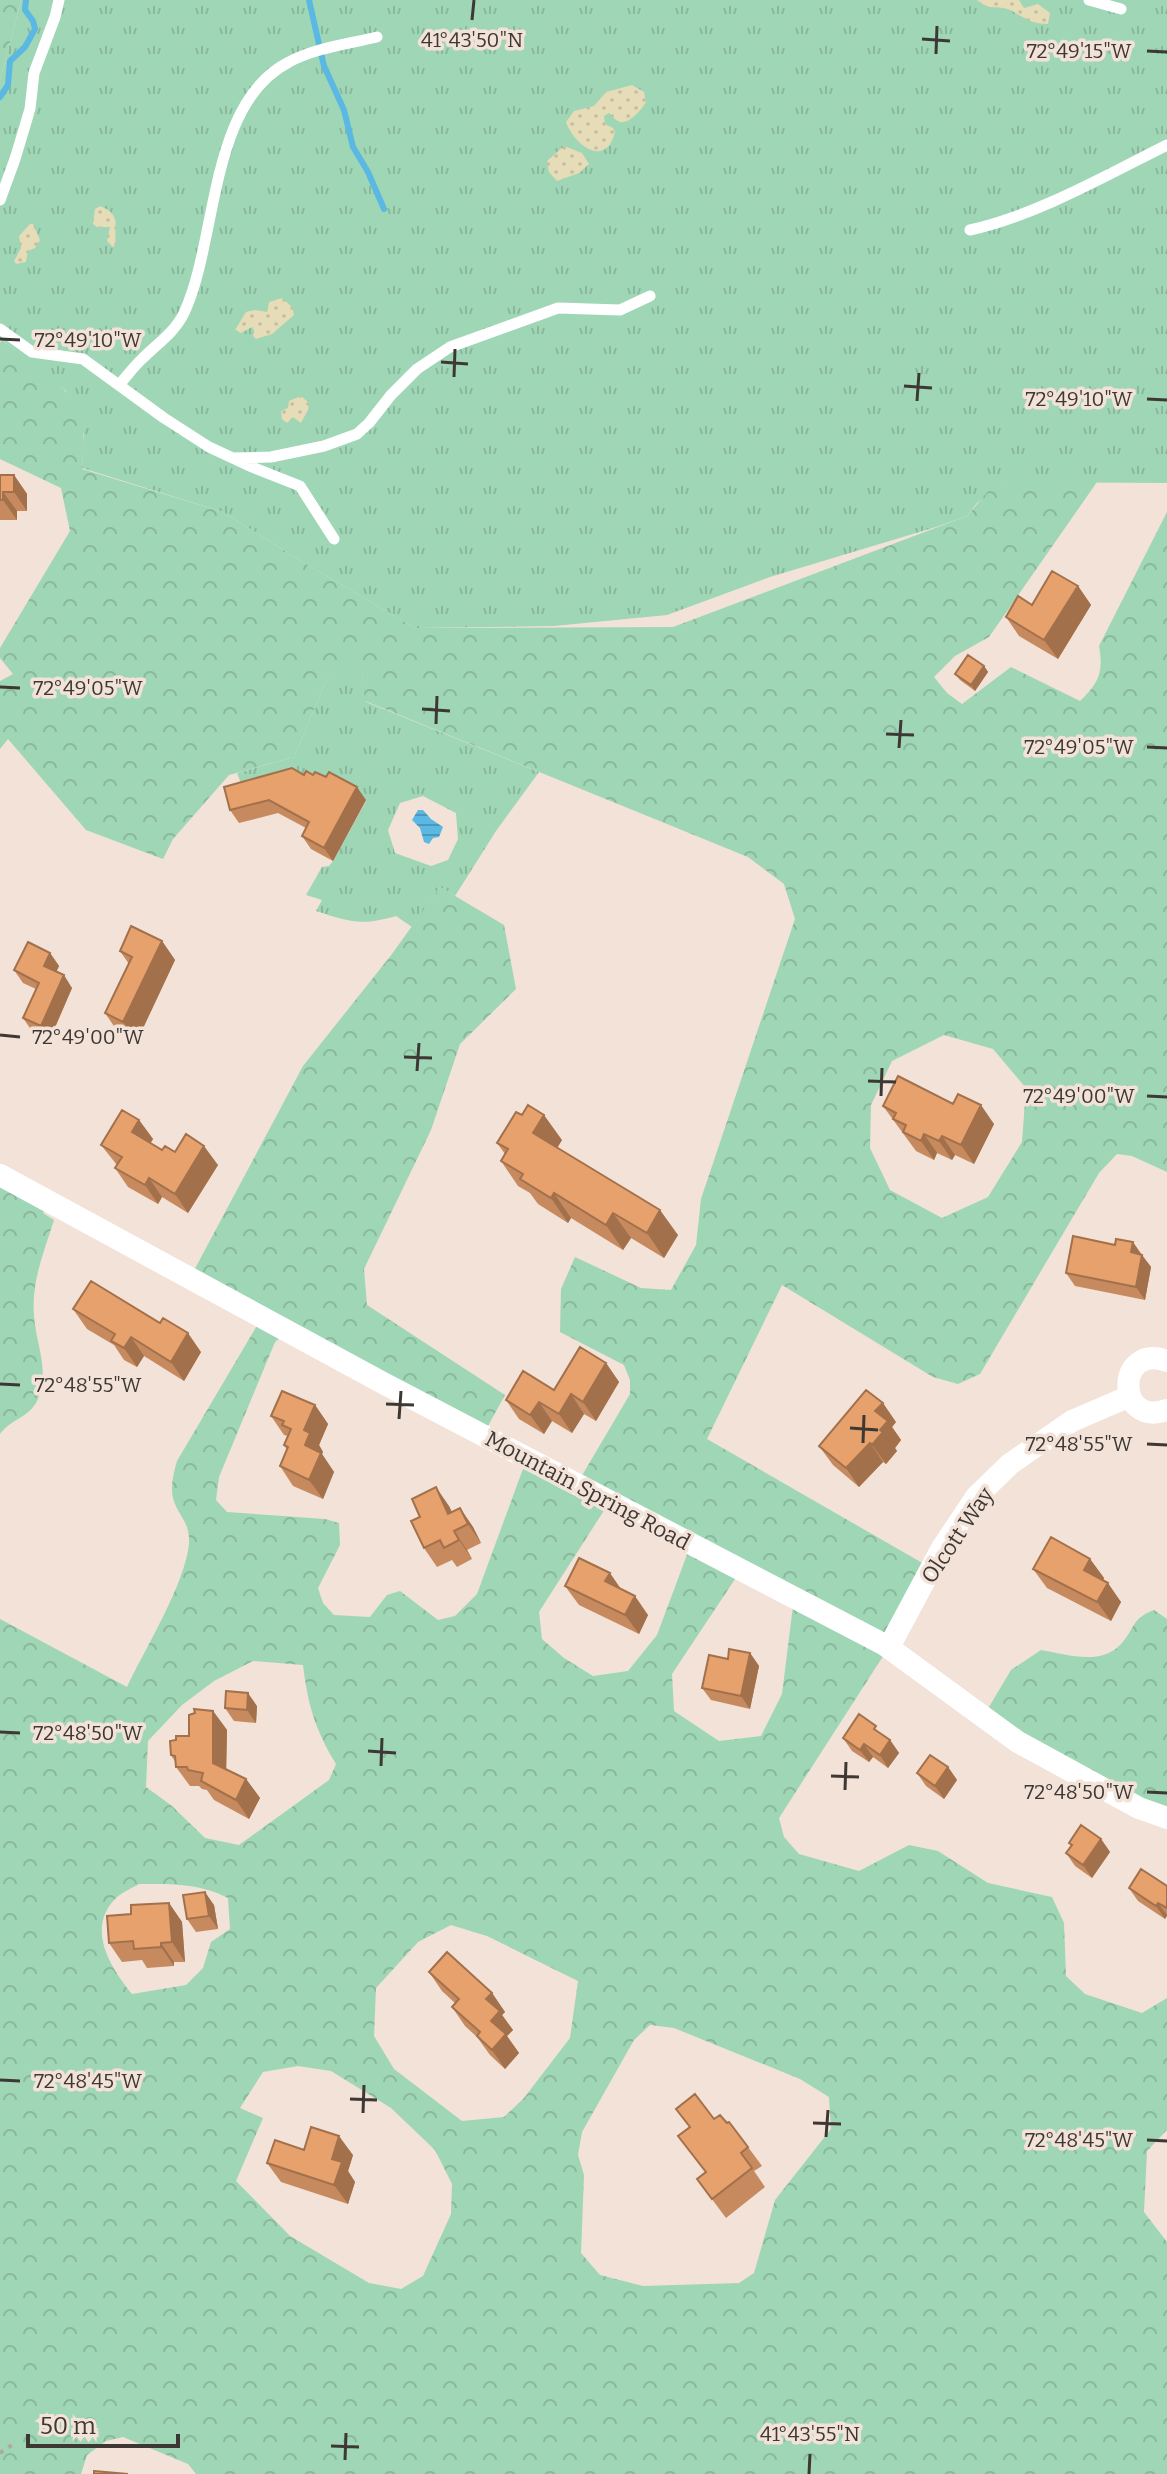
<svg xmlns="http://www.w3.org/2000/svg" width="1167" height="2474" font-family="Bitter,serif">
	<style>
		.grass { fill: url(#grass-tufts); fill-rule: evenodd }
		.forest { fill: url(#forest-crowns); fill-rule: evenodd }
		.sand { fill: url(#sand-dots) }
		.water { fill: url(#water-rules) }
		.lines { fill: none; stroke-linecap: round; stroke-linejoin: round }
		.stream { stroke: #5bb8e3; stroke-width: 6 }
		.path { stroke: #b3a79f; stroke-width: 4; stroke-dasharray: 4 6; stroke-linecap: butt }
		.service { stroke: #fff; stroke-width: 11 }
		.minor { stroke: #fff; stroke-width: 22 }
		.wall { fill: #c78a5e }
		.shaded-wall { fill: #a2714c }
		.building { fill: #e7a16d; stroke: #a2714c; stroke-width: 2 }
		.ticks { fill: none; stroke: #3e3834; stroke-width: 3 }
		.labels { text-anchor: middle; stroke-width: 7; stroke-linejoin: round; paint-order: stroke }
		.street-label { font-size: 22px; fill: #3e3834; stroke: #f2e2d8 }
		.ticks-label { font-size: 20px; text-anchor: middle; fill: #3e3834; stroke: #f2e2d8; stroke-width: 7; stroke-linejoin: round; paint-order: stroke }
	</style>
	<defs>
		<pattern id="grass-tufts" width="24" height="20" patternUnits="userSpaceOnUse" patternTransform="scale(2)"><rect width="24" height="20" fill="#9ed6b6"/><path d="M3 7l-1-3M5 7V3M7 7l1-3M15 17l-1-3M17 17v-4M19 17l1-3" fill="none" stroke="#89b89d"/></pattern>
		<pattern id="forest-crowns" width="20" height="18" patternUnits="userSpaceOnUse" patternTransform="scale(2)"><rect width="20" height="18" fill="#9ed6b6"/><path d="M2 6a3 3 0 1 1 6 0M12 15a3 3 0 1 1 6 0" fill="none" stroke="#89b89d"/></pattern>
		<pattern id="sand-dots" width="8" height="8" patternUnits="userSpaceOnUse" patternTransform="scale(2)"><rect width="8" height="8" fill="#e6dcb7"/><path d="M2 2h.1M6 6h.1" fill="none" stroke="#c6be9e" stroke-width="1.8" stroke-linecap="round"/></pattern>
		<pattern id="water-rules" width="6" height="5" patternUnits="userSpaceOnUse" patternTransform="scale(2)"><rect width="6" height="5" fill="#5bb8e3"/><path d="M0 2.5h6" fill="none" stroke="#4d97b9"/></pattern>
	</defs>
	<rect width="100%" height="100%" fill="#f2e2d8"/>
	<!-- grass -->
	<path class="grass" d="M21,0h1146v483l-165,-1 -25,21 -10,13 -31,11 -166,50 -103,38 -113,11 -139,2 -119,-70 -73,-46 -141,-44 2,-33 -18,-44 -66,-53v-258z
		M338,666l24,4 4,32 173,70 -43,59 -41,65 -15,-9 -28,40 -16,-11c-34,10 -47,6 -80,-5l6,-11 -16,-5 16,-28 7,-1 4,-5 33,-60 -123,-12 -6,-16 57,-16 31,-74zM423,796l33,17 2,26 -10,21 -17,6 -36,-13 -7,-23 12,-27z"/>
	<!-- forest -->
	<path class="forest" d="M0,0h21l-21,80z
		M2,340c20,16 70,49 78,72 6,18 3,38 2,57l141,43 73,46 119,70 258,-1 294,-111 23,-27 12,-7h95l-108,155 -34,19 -21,21 13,16 15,11 49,-37 69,34c18,-17 24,-28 19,-55l68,-134v660l-35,-16 -15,-2 -18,19 -119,201 -22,10 -25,-7 -151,-92 -75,154 224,129 -42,79 -110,171 5,19 15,17 60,17 50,-26 29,6 50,32 64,14 12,26 2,53 19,18 57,19 25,-15v132l-20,21 -3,61 23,30v232h-971l-8,-10 -65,-27 -17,4 -19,14 -6,19h-81v-855l127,68c18,-38 58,-103 62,-143 1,-20 -7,-24 -14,-40 -6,-14 -2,-29 2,-43l85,-144 -72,-39 113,-212 89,-112 48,-67 64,38 12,64 -56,55 -29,86 -67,139 3,36 138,90 -22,40 -202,-98 -6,5 -56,135 -3,23 11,12 98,7 14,4 1,22 -22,43 5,15 11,12 36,2 17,-22 13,-4 38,29 17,-4 22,-22 50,-136 50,26 53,-90v-14l-6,-15 -64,-33 1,-43 14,-32 66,31 30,2 25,-45 5,-46 94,-280 -11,-35 -36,-27 -383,-156 -3,-30 -24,-4 -13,16 -31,74 -65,18 -56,64 -10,20 -77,-29 -78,-91 -8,10v-68l13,-7 -13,-16v-10l70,-117 -9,-43 -61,-29v-116zM944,1035l49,14 33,39 -4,54 -34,55 -46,21 -52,-28 -20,-42 1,-43 21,-44zM610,1501l81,43 -34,91 -29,36 -35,5 -29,-18 -22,-19 -3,-27zM741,1570l53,28 -12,96 -21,42 -42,5 -45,-30 -2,-37zM253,1661l50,4c5,41 12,64 33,99l-7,16 -90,65 -34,-7 -33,-32 -26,-19 2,-46 34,-36 32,-24zM139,1884c32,0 60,-1 89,14l2,31 -19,13 -8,26 -17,17 -54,9c-22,-27 -47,-67 -15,-97 6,-5 15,-9 22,-13zM451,1925l36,11 91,45 -8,57 -46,60 -20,19 -42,4 -68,-52 -20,-33 2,-48 42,-46zM650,2025l24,3 126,51 29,18 2,32 -56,71 -21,73 -15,10 -96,3 -43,-11 -19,-22 3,-78 -6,-20 4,-23 52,-92zM298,2066l33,5 60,37 44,42 17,34 -1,30 -28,62 -22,13 -32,-6 -79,-47 -54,-55 27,-63 -23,-10 23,-36z
		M0,1175l49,26 -6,12 11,7c-10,32 -23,62 -20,96 2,28 15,52 5,80 -7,22 -28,22 -39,38z
		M1154,1610l13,9v199l-184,-101 28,-47 30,-20c24,4 59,16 79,-5 15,-15 10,-26 34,-35z"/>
	<!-- sand -->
	<path class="sand" d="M977,0h42l5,8 14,-4 12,9 -2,11c-16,0 -23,-6 -36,-13 -12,-7 -22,1 -35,-11z
		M632,85l12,7 2,10c-4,7 -16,22 -26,20 -5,-2 -8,-6 -11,-9l-5,3 1,8 8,4 2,4c-9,37 -41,13 -49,-10l8,-11 20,-5 12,-14z
		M564,146l18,7 7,11 -10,9 -22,8 -8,-9 -2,-11z
		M100,206c23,9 13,20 16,38l-3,3 -6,-6 3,-14h-13l-4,-3 2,-15z
		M30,224h3l7,16 -5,8 -7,3 -2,11 -10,2 -2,-3 7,-13 -2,-12z
		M282,298l10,9 2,8 -22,19 -16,5 -3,-3 1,-6 -2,-3 -11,6 -6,-3 11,-18 9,-2 12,2 2,-10z
		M301,396l8,7 -1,7 -7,13 -8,-6 -6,6 -5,-4 -1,-8 7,-3 1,-7z"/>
	<!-- water -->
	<path class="water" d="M418,810h5l8,9 12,8 -4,10 -6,1 -4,6 -5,-2 -4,-14 -8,-8z"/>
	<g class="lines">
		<!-- stream -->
		<path class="stream" d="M309,0l15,66 20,44 9,37 15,25 16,37
			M0,97l8,-12 2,-24 15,-14 10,-18 -2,-8 -8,-11 1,-10"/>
		<!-- path -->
		<path class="path" d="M0,2453l15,-10"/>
		<!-- service -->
		<path class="service" d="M1089,0l32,9
			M0,200l15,-41 15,-50 4,-36 21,-56 4,-17
			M970,230c65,-14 137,-55 197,-85
			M0,329l32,23 51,7 81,59 45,29 43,20 48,19 34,53
			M119,385c8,-9 15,-19 24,-27 14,-14 32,-26 41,-45 34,-72 24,-210 105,-251 26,-14 59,-18 88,-25
			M233,458l38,-1 53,-11 33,-12 12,-11 22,-28 26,-26 33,-22 108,-39 62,2 30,-14"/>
		<!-- minor -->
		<path class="minor" d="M0,1175l383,208 502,262 133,97 121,66 28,10
			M1167,1361c-51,-19 -52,67 0,49
			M889,1647l53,-99 34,-51 34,-33 62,-43 58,-25"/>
	</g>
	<!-- wall -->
	<path class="wall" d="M0,475h14l13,19v17h-10v9h-17z
		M1078,586l13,19 -33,54 -39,-23 -13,-19 26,-12z
		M984,666l4,6 -13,19 -15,-11 -5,-6z
		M304,775l62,25 -33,61 -22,-12 -9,-13 4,-8 -28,-15 -39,10 -9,-13z
		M162,941l13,19 -38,81 -19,-9 -13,-19 24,-49 -9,-13z
		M50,953l9,13 -3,6 16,16 -22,51 -18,-8 -9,-13 13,-29 -13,-6 -9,-13z
		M883,1106l111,18 -20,40 -19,-9 -3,5 -15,-7 -3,7 -18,-9z
		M139,1120l14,19 -3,4 12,7 13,2 43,13 -30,48 -26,-16 -4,7 -30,-17 -13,-19 2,-3 -16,-20z
		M562,1140l-5,8 121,87 -14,23 -33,-20 -8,12 -52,-32 -3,5 -30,-19 -8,-11 -12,-7 -17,-25 4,-7 -8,-11z
		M1141,1254l10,13 -6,33 -70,-14 -9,-13z
		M73,1309l128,43 -17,29 -40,-25 -7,11 -13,-7 -10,-15 -27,-16z
		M606,1363l13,19 -23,39 -12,-7 -12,19 -20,-12 -8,13 -25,-15 -13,-19 48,-10z
		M315,1405l13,19 -9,21 4,7 -1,2 12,18 -11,27 -30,-13 -13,-20 7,-16 -3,-5 4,-9 -4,-1 -13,-19z
		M896,1422l-4,5 9,13 -6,8 2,3 -11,13 -3,-2 -24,25 -26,-22 -14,-19z
		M449,1506l3,6 8,-4 13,19 8,16 -14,7 5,9 -15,8 -5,-7 -15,7 -13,-19z
		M1090,1559l14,19 -1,2 18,22 -10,19 -64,-33 -14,-19z
		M565,1586l56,3 27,26 -9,19 -60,-29z
		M750,1653l9,13 -9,43 -39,-9 -9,-12 26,-29z
		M257,1706l-1,17 -22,-2 -9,-13z
		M213,1711l14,19 -1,39 20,10 14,19 -11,21 -35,-19 -7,-10 -5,-1 -3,-3h-9l-14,-19v-4l-5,-8z
		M883,1736l7,4 9,13 -11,15 -15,-11 -4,5 -17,-11 -9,-13z
		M948,1767l9,13 -13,19 -18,-13 -9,-13z
		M1101,1839l9,13 -18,26 -17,-12 -9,-13 5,-7 -2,-3z
		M1167,1886v30l-2,3 -27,-18 -9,-13z
		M169,1903l13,19 3,40h-11v4l-27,2 -5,-8 -20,2 -13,-19 22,-29z
		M214,1905l4,24 -22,3 -9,-13z
		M429,1972l63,21 13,19 -3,3 11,15 -6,6 12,17 -14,16 -15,-14 -13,-18 -12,-11 -13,-19 3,-4 -13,-12z
		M676,2109l38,10 34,28 14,19 -8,5 11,16 -39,31 -29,-39 8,-7 -27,-36 12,-8z
		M304,2150l49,5 -5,16 7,11 -7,22 -67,-22 -14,-19z"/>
	<!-- shaded-wall -->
	<path class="shaded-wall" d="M14,475l13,19v17l-13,-19z
		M3,492l14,19v9l-14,-20z
		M1078,586l13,19 -33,54 -14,-19z
		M984,666l4,6 -13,19 -4,-6z
		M357,787l9,13 -33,61 -9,-13z
		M162,941l13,19 -38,81 -14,-19z
		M50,953l9,13 -6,13 -9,-13z
		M64,975l8,13 -22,51 -9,-13z
		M981,1105l13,19 -20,40 -13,-19z
		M544,1115l18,25 -11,18 -18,-25z
		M139,1120l14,19 -7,12 -14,-19z
		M924,1134l13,19 -3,7 -13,-19z
		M942,1136l13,19 -3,5 -13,-19z
		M204,1146l14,19 -30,48 -13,-19z
		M149,1178l13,19 -4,7 -13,-19z
		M554,1193l17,25 -3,5 -17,-25z
		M660,1210l18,25 -14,23 -17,-25z
		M613,1213l18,25 -8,12 -17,-25z
		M1133,1242l9,13 -11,-3z
		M1142,1255l9,12 -6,33 -9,-13z
		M188,1333l13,19 -17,29 -13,-19z
		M131,1337l13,19 -7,11 -13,-19z
		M606,1363l13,19 -23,39 -13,-19z
		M571,1394l13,20 -12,19 -13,-19z
		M539,1402l13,19 -8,13 -14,-19z
		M883,1403l13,19 -4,5 9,13 -6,8 2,3 -11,13 -14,-19 8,-15 -5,-19z
		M315,1405l13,19 -9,21 4,7 -1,2 12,18 -11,27 -14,-19 -4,-35 -1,-15z
		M870,1443l13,19 -24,25 -13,-19z
		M436,1487l13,19 10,22 -11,-14z
		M460,1508l13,19 8,16 -13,-19z
		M454,1531l13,19 5,9 -13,-19z
		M1090,1559l14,19 -6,11 -14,-19z
		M610,1573l13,19 -18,-11z
		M1108,1583l13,19 -10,19 -14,-19z
		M635,1596l13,19 -9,19 -14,-19z
		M750,1653l9,13 -9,43 -9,-13z
		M248,1693l9,13 -1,17 -9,-13z
		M213,1711l14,19 -1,52 -13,-19z
		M890,1740l9,13 -11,15 -8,-13z
		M864,1744l9,13 -4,5 -9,-12z
		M948,1767l9,13 -13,19 -9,-13z
		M246,1779l14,19 -11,21 -13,-19z
		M1101,1839l9,13 -18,26 -9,-13z
		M205,1892l9,13 4,24 -9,-13z
		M169,1903l13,19 3,40 -13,-20z
		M1158,1903l9,12 -2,4 -9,-13z
		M161,1943l13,19v4l-13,-19z
		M492,1993l13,19 -3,3 11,15 -6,6 12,17 -14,16 -13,-19 -6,-51z
		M339,2136l14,19 -5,16 7,11 -7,22 -14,-19 -2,-26z"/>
	<!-- building -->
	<path class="building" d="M0,475h14v17h-11v8h-3z
		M1052,571l26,15 -34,54 -38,-23 12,-21 14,9z
		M968,655l16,11 -13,19 -16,-11z
		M292,768l12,7 2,-4 7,4 2,-3 11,5 3,-5 28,15 -33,61 -22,-12 7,-14 -40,-22 -39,10 -6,-23z
		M131,926l31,15 -39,81 -18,-9 27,-56 -12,-6z
		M28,942l22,11 -6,13 20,9 -23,51 -18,-8 16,-35 -25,-13z
		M898,1076l55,28 5,-10 23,11 -20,40 -19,-9 -3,5 -15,-7 -3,7 -18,-9 3,-7 -13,-6 3,-6 -13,-7z
		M528,1105l16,10 -11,18 127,77 -13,23 -34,-20 -7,12 -52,-32 -3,5 -31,-19 3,-5 -22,-13 7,-12 -11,-6 19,-31 6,3z
		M122,1110l17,10 -7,12 30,18 3,-4 10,6 11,-18 18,12 -29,48 -26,-16 -4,7 -30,-17 7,-11 -21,-12z
		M1073,1236l42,9 1,-6 17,3 -2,10 11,3 -6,32 -70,-14z
		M91,1281l69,42 3,-5 25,15 -17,29 -40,-25 -7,11 -13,-7 4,-7 -42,-25z
		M580,1347l26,16 -23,39 -12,-8 -12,20 -20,-12 -9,13 -24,-15 17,-29 31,19z
		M866,1390l17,13 -8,8 13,10 -8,9 3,2 -11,13 -2,-2 -24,25 -27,-22z
		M282,1391l33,14 -11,25 6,3 -5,12 16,8 -12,27 -29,-14 8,-19 -4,-2 7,-16 -9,-4 2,-4 -13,-5z
		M436,1487l12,27 12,-6 8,16 -14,7 5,9 -15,8 -4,-8 -16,8 -13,-27 9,-4 -8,-18z
		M1051,1537l39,22 -6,11 24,13 -11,19 -64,-33z
		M579,1558l31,15 -5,8 30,15 -10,19 -60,-29z
		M729,1649l21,4 -9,43 -39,-8 7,-33 19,4z
		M226,1691l22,2 -1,17 -22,-2z
		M194,1709l19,2v52l33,16 -10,21 -35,-19 2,-8 -15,-3 -1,-3h-11l-1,-11 -4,-1 -1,-14 6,-1v-4h13v-21l6,-2z
		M859,1714l17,12 -2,3 16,11 -10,15 -16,-11 -4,6 -17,-12z
		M930,1755l18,12 -13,19 -18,-13z
		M1081,1825l20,14 -18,26 -17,-12 6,-8 -3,-2z
		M1141,1869l26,17v22l-9,-5 -2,3 -27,-18z
		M205,1892l4,24 -22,3 -4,-24z
		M169,1903l3,39 -11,1v4l-27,2 -1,-8 -24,2 -2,-27 24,-2v-9z
		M447,1952l45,41 -6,6 14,12 -9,10 15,13 -14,16 -15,-14 3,-4 -28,-25 7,-8 -30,-27z
		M695,2094l19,25 6,-4 7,8 2,-1 19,25 -7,6 11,15 -40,31 -15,-20 9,-7 -28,-36 12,-9 -14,-18z
		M311,2127l28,9 -7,23 10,3 -8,23 -67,-22 8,-23 29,10z
		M94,2471l34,3h-34z"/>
	<!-- ticks -->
	<path class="ticks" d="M472,20l2,-20M922,39l28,2M1147,51l20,1M936,54l1,-28M0,339l20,1M441,362l27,2M454,377l1,-28M904,386l28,2M1147,399l20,1M917,401l2,-28M0,687l20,1M422,709l28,2M436,724l1,-28M886,734l28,1M1147,747l20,1M899,748l2,-28M0,1035l20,2M404,1057l28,1M417,1071l2,-28M868,1081l28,1M881,1096l1,-28M1147,1096l20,1M0,1384l20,1M386,1404l28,1M399,1419l2,-28M850,1428l28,2M863,1443l1,-28M1147,1444l20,1M0,1732l20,1M368,1751l28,2M381,1766l1,-28M831,1776l28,1M845,1790l1,-28M1147,1792l20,1M0,2080l20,1M350,2099l27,1M363,2113l1,-28M813,2123l28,1M826,2137l2,-27M1147,2140l20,1M331,2446l28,1M345,2460l1,-27M809,2474l1,-20"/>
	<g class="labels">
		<!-- street labels -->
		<g class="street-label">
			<text transform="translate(588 1490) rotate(28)" y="8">Mountain Spring Road</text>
			<text transform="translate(957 1535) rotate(-56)" y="8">Olcott Way</text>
		</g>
	</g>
	<g class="ticks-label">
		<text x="472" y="47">41°43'50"N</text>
		<text x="1079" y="58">72°49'15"W</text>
		<text x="88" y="347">72°49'10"W</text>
		<text x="1079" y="406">72°49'10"W</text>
		<text x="88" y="695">72°49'05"W</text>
		<text x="1079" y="754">72°49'05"W</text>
		<text x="88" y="1044">72°49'00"W</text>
		<text x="1079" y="1103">72°49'00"W</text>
		<text x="88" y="1392">72°48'55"W</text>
		<text x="1079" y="1451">72°48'55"W</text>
		<text x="88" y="1740">72°48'50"W</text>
		<text x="1079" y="1799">72°48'50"W</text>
		<text x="88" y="2088">72°48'45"W</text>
		<text x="1079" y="2147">72°48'45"W</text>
		<text x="810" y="2441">41°43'55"N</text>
	</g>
	<!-- scale -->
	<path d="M28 2434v12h150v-12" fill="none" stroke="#3e3834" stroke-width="4"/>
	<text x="40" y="2434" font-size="24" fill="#3e3834" stroke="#f2e2d8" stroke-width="6" paint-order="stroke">50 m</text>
</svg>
